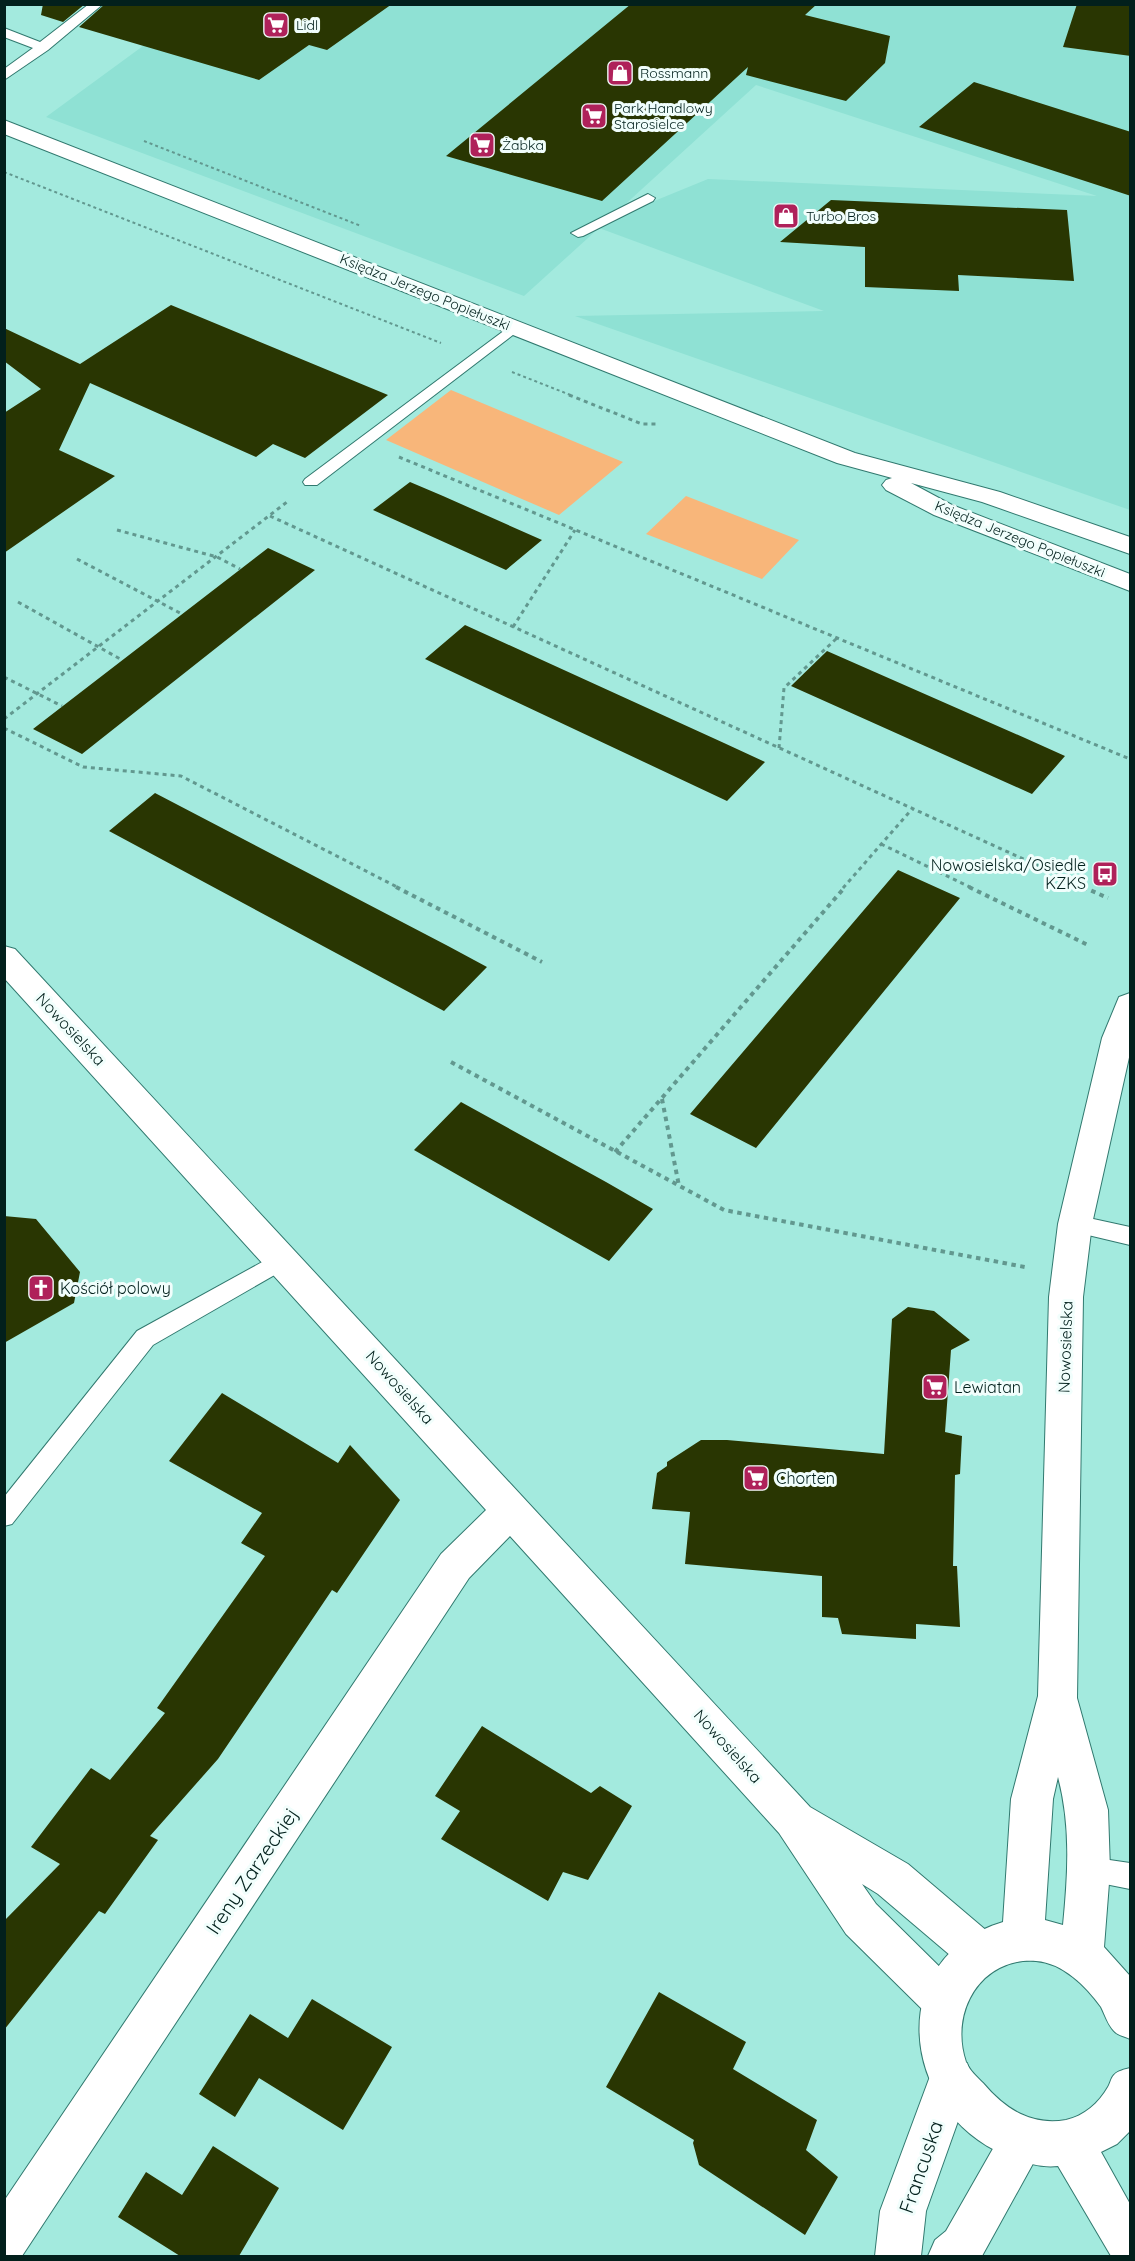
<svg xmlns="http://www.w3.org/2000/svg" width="1135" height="2261" font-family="Quicksand,sans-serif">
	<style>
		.built { fill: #8fe1d4; fill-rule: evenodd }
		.green { fill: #f8b67a }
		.building { fill: #293602 }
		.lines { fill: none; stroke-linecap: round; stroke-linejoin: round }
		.service-casing { stroke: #31796f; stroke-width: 2 }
		.minor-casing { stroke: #31796f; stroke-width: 2 }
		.tertiary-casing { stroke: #31796f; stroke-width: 2 }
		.path-far2 { stroke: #62988f; stroke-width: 2; stroke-dasharray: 3 3; stroke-linecap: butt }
		.path-far1 { stroke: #62988f; stroke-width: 3; stroke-dasharray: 4 4; stroke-linecap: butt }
		.path { stroke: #62988f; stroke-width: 4; stroke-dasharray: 4.5 4.5; stroke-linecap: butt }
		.service { fill: #fff; fill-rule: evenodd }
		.minor { fill: #fff; fill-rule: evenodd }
		.tertiary { fill: #fff; fill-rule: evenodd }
		.labels { text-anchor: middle; stroke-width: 6; stroke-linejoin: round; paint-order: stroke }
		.far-poi-label { font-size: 14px; fill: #02201c; stroke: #f1fefc; text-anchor: start }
		.far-street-label { font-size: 14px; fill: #02201c; stroke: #f1fefc }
		.poi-label { font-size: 16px; fill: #02201c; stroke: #f1fefc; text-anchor: start }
		.street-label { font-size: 16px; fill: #02201c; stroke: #f1fefc }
		.near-street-label { font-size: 20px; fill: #02201c; stroke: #f1fefc }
	</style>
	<rect width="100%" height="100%" fill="#a3eade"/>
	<!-- built -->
	<path class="built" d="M199,5h931v505l-555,-194 249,-5 -225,-83 -75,68 -478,-179zM756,85l341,111h1l-390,-17 -100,41z"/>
	<!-- green -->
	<path class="green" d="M451,390l172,72 -64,53 -173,-75z
		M686,496l113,44 -37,39 -116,-45z"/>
	<!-- building -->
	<path class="building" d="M43,4h42l-22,18 -22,-7z
		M105,4h287l-65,46 -18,-5 -50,35 -180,-53z
		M631,4h186l-12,11 85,21 -5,27 -39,38 -100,-26 2,-8 -146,134 -156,-45z
		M1077,4h54v52l-68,-9z
		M974,82l157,50v64l-212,-69z
		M831,200l236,10 7,71 -116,-6 1,16 -94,-4v-40l-85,-5z
		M171,305l217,90 -83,63 -32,-14 -17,13 -166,-74 -31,67 56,26 -111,77v-140l37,-24 -37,-28v-33l76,36z
		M410,482l33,14 99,44 -36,30 -133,-60z
		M268,548l47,22 -233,184 -49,-25z
		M465,625l259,118 41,19 -38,39 -302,-142z
		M827,651l198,87 40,18 -33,38 -241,-108z
		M155,793l293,153 39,21 -43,44 -335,-180z
		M898,870l62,28 -204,250 -66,-34z
		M461,1102l145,80 47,27 -44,52 -195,-111z
		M4,1216l32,3 44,53 -6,31 -70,40z
		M908,1307l26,4 36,29 -19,10 -6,82 17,4 -2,38 -5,1 -2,91h4l3,61 -44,-3v15l-74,-5 -4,-16 -16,-1v-41l-137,-12 5,-52 -38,-3 5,-36 10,-7v-4l34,-22h26l157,14 8,-135z
		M222,1393l116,70 12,-18 50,55 -63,93 -5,-3 -114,169 -68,77 8,4 -53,74 -6,-3 -95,119v-109l56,-57 -29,-17 60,-79 19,12 55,-67 -8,-5 108,-152 -24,-13 21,-30 -93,-52z
		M482,1726l109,67 9,-7 32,20 -44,74 -25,-8 -15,29 -107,-62 19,-28 -25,-15z
		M659,1992l87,50 -13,27 84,51 -11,30 32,27 -33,58 -106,-70 -6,-22 1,-3 -88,-53z
		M312,1999l80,48 -49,83 -84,-52 -24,39 -36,-23 51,-80 38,24z
		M213,2146l66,42 -40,68h-59l-62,-39 28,-45 36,23z"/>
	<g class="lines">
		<!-- service casing -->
		<g class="service-casing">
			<path id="service" d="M89,4h14l-55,46 -44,30v-11l29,-21 -29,-11v-9l36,14z
				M648,194l7,4 -2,3 -70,35 -5,1 -7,-4z
				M513,324l5,1 2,3 -2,3 -201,154h-12l-2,-3 2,-3z
				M1075,1215l55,12v18l-63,-15 -3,-6 3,-6z
				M284,1250l8,3 3,6 -3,6 -139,80 -141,179 -8,2v-29l133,-166z
				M1089,1857l41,6v26l-50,-10 -4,-9 4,-9z"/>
		</g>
		<!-- minor casing -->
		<g class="minor-casing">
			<path id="minor" d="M4,946l11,3 795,858 98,57 86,73 6,15 -6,15 -15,6 -15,-6 -86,-73 -16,-10 14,20 82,81 7,15 -7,15 -15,7 -15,-7 -82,-81 -67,-101 -269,-297 -41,42 -447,678h-18v-55l437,-647 45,-44 -482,-532z
				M951,2057l16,6 6,16 -47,132 -5,45h-46l5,-45 49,-132 6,-16z
				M1023,2117l16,7 7,16 -64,116h-54l7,-16 11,-9 61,-107z"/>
		</g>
		<!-- tertiary casing -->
		<g class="tertiary-casing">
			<path id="tertiary" d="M4,120l851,333 145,39 130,45v17l-148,-52 -71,-19 41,22 178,69v17l-196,-76 -48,-25 -4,-5 4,-5 6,-2 -55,-15 -833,-329z
				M1130,993v60l-38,171 -9,73 -6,401 31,112 2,60 -6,77 26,29v63c-4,-2 -13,-4 -16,-8 -6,-6 -9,-16 -13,-24 -15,-21 -38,-44 -65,-46 -55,-4 -87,51 -70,101 3,8 11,15 17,21 22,26 48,43 83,37 18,-4 33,-17 42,-33 2,-3 3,-9 6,-12 3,-4 12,-6 16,-7v63l-13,13 -16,8 29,52v52h-19l-53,-90c-19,2 -36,-4 -53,-11 -105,-45 -122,-197 -2,-233l8,-123 27,-103 11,-399 9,-73 44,-186 17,-41zM1058,1777c13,49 10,97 5,148l-18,-5 8,-121z"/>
		</g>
		<!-- path-far2 -->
		<path class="path-far2" d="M144,141l217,85
			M4,172l437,171
			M512,372l61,24"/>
		<!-- path-far1 -->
		<path class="path-far1" d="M569,395l73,29h14
			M399,457l731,302
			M270,516l817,372
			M117,530l100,27 23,12
			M77,559l105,55
			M18,602l104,58
			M513,627l62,-97
			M4,677l58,29
			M4,719l283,-217
			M4,728l79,39 98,9 218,112
			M779,748l5,-60 53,-50
			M881,844l91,44
			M843,888l69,-79"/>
		<!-- path -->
		<path class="path" d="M396,887l146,75
			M969,887l119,58
			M1083,887l25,11
			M451,1062l273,148 301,57
			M662,1099l17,87
			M615,1152l230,-265"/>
		<!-- service -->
		<use href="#service" class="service"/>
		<!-- minor -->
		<use href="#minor" class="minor"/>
		<!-- tertiary -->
		<use href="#tertiary" class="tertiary"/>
	</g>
	<!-- icons -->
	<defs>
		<g id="supermarket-square" transform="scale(1.35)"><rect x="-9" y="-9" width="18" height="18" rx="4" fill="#af215a" stroke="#f1fefc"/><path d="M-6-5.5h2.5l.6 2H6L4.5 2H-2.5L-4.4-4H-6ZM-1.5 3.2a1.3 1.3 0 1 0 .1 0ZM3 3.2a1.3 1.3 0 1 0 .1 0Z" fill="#fff"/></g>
		<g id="shop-square" transform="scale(1.35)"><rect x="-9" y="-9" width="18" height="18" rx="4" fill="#af215a" stroke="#f1fefc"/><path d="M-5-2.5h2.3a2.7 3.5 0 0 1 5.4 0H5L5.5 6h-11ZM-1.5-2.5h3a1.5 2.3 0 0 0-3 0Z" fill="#fff"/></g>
		<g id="bus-square" transform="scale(1.35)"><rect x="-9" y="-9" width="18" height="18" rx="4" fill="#af215a" stroke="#f1fefc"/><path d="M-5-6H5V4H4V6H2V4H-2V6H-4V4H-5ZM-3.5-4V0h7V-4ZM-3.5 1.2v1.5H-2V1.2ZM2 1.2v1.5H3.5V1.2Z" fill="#fff"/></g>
		<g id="church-square" transform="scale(1.35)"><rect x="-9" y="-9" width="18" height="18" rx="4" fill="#af215a" stroke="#f1fefc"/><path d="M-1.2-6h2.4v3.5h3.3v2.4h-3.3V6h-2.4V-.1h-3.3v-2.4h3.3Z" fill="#fff"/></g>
	</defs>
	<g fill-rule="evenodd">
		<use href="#supermarket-square" x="276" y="25"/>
		<use href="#shop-square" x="620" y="73"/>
		<use href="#supermarket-square" x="594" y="116"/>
		<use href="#supermarket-square" x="482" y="145"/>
		<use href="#shop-square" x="786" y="216"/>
		<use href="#bus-square" x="1105" y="874"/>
		<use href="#church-square" x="41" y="1288"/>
		<use href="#supermarket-square" x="935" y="1387"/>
		<use href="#supermarket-square" x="756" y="1478"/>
	</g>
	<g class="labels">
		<!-- far-poi labels -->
		<g class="far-poi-label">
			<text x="296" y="30">Lidl</text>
			<text x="640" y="78">Rossmann</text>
			<text x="614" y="113">Park Handlowy<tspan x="614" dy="16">Starosielce</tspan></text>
			<text x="502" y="150">Żabka</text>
			<text x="806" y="221">Turbo Bros</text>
		</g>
		<!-- far-street labels -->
		<g class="far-street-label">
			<text transform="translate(425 292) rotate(22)" y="5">Księdza Jerzego Popiełuszki</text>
			<text transform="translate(1020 539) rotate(22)" y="5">Księdza Jerzego Popiełuszki</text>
		</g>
		<!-- poi labels -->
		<g class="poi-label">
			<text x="1086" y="871" text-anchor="end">Nowosielska/Osiedle<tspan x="1086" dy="18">KZKS</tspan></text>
			<text x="60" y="1294">Kościół polowy</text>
			<text x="954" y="1393">Lewiatan</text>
			<text x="776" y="1484">Chorten</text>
		</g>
		<!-- street labels -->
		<g class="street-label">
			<text transform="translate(71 1029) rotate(47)" y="6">Nowosielska</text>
			<text transform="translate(1065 1347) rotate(-88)" y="6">Nowosielska</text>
			<text transform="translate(400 1387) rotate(48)" y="6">Nowosielska</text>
			<text transform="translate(728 1746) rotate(48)" y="6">Nowosielska</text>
		</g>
		<!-- near-street labels -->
		<g class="near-street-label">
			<text transform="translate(252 1871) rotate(-56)" y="7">Ireny Zarzeckiej</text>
			<text transform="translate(921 2167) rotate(-71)" y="7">Francuska</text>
		</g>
	</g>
	<!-- border -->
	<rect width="1135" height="2261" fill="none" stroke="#02201c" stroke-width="12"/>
</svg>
